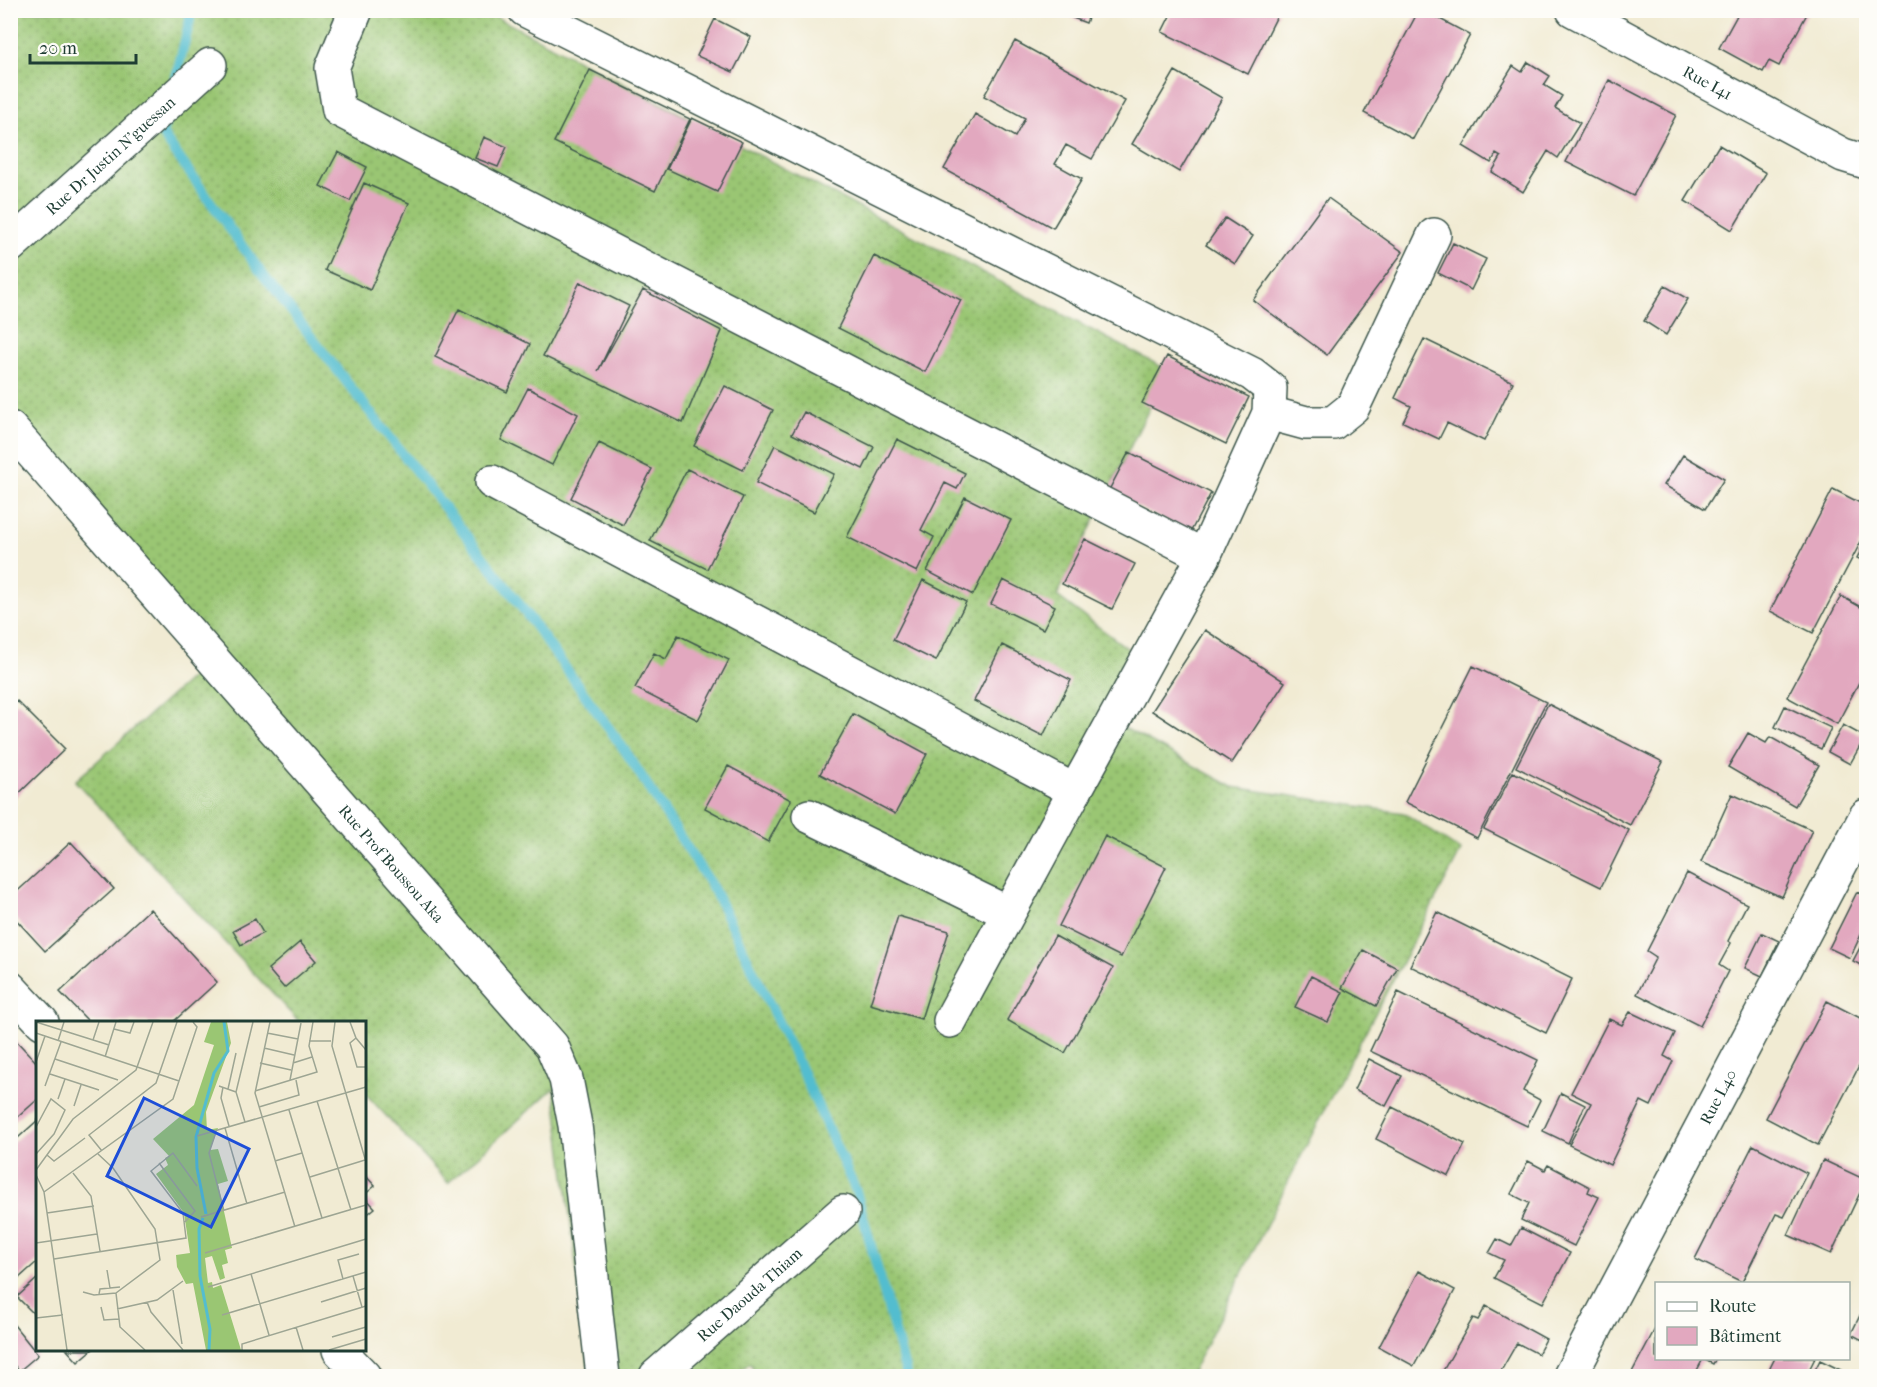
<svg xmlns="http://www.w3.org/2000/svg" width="1877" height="1387" font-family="'IM FELL French Canon',serif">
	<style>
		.grass { fill: url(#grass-dots); stroke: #5c8254; stroke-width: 1.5 }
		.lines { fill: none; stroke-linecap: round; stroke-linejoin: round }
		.stream { stroke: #53bdcf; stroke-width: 10 }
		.building { fill: #e2a8bf }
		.minor-casing { stroke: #3e574c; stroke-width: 36 }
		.minor { stroke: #fff; stroke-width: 33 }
		.labels { text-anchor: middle; stroke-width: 5; stroke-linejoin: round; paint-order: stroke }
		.street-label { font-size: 16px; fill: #1f3d34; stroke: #fdfcf7 }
		.inset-river { fill: none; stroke: #53bdcf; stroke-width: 3 }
		.inset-road { fill: none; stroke: #9da593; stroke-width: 1.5 }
		.view { fill: #1d4ed8; fill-opacity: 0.15; stroke: #1d4ed8; stroke-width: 3 }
		.inset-edge { fill: none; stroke: #1f3d34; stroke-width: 3 }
	</style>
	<defs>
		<pattern id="grass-dots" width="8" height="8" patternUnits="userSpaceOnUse" patternTransform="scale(1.5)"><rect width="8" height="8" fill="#9ac673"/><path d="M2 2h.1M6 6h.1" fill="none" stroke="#7da25f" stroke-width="1.8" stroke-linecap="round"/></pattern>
	</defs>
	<rect width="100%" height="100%" fill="#fdfcf7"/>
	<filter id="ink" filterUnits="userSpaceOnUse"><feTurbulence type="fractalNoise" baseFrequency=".0167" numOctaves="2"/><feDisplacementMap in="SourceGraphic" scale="12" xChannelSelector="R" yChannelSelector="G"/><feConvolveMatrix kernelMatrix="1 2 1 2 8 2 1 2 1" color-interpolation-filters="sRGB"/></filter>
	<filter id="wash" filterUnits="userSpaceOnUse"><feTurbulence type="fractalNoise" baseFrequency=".008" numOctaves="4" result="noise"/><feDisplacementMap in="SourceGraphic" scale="24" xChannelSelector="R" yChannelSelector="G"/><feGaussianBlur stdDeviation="1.35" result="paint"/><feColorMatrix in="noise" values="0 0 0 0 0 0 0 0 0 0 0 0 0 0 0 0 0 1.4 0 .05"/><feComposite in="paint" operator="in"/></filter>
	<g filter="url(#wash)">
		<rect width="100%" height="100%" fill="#f1ebd3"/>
		<!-- grass -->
		<path class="grass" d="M10,11h475l683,359 -111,226 94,70 -43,53 125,68 171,26 57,38 -130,246 -141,279h-433l-7,-13 -17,13h-143l-36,-288 -106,95 -83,-90 -1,-71h-65l-224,-241 128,-114 -192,-225z"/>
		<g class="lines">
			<!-- stream -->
			<path class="stream" d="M174,85l16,-65 -1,-10
				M166,118l-4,16 98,137 255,327 111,154 88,138 88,181 54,120 51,185"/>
		</g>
		<g id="blocks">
			<!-- building -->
			<path class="building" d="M1052,10h39l-5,13z
				M1173,10h103l3,2 -31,62 -86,-42z
				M1419,10h4l47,25 -57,104 -49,-26z
				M1740,10h69l-30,56 -10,-5 -6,11 -44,-24z
				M715,19l36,18 -18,35 -36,-16z
				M1015,41l110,60 -33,58 -26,-14 -11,19 27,15 -29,49 -109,-59 31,-55 40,23 10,-19 -41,-22z
				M1528,62l22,14 -6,9 18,11 -7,12 25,15 -22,35 -10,-7 -25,41 -31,-20 9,-15 -5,-3 -5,9 -28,-17 50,-80 9,6z
				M590,70l100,49 -35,72 -101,-49z
				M1175,71l47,27 -43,74 -47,-28z
				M1609,80l67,35 -43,81 -67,-34z
				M692,118l50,24 -25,50 -50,-23z
				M484,137l23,10 -9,20 -23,-9z
				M1719,145l47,28 -34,57 -47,-29z
				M338,152l29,15 -17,34 -30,-15z
				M364,183l45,20 -39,87 -45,-20z
				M1328,198l75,54 -76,103 -74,-55z
				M1225,218l28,18 -18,28 -29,-19z
				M1453,243l33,16 -15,31 -33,-17z
				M874,256l87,44 -36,72 -87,-44z
				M580,282l49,24 -31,65 45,-81 79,41 -39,92 -140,-67z
				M1665,286l23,13 -22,36 -22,-14z
				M459,309l71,35 -23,48 -72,-35z
				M1424,339l89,43 -29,59 -37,-18 -8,16 -36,-17 8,-16 -16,-8z
				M1167,356l82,41 -23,47 -84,-41z
				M725,386l48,24 -30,60 -49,-24z
				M528,388l50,26 -26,51 -51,-25z
				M804,412l70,35 -11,22 -71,-35z
				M897,439l68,34 -8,16 -12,-6 -24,47 13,7 -17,35 -70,-35z
				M599,443l53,26 -29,56 -52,-27z
				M775,445l59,29 -20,38 -58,-29z
				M1129,452l82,41 -21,40 -82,-41z
				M1683,455l41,24 -19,30 -41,-24z
				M687,469l56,28 -36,72 -57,-28z
				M1833,489l33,17v26l-53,101 -43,-22z
				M965,497l46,23 -38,75 -46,-24z
				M1085,539l50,25 -23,45 -50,-25z
				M1866,539v23l-9,-4z
				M923,580l43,22 -30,59 -43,-21z
				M1003,580l52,26 -12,23 -52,-25z
				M1841,596l25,14v59l-29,55 -50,-27z
				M1205,630l80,52 -53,81 -80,-52z
				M678,635l51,25 -31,60 -63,-32 19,-35 12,6z
				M1002,645l69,35 -28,56 -69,-35z
				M1473,666l73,36 -69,136 -72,-36z
				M17,701l48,48 -55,53v-94z
				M1548,704l115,58 -33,63 -114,-58z
				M1785,706l46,22 -10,21 -46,-22z
				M853,714l74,40 -32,60 -75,-40z
				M1843,725l22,12 -15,27 -22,-12z
				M1748,733l18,10 4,-6 49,28 -24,41 -67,-39z
				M728,766l63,34 -23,42 -63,-34z
				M1513,772l116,58 -28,57 -117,-58z
				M1732,794l80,36 -30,67 -81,-35z
				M1105,836l61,31 -45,90 -62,-31z
				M71,842l43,47 -69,62 -35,-38v-15z
				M1687,873l60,31 -19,37 3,2 -12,22 9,6 -28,55 -63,-32 19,-37 -9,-6z
				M1857,892l9,5v27l-16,34 -21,-10z
				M150,909l67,73 -44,40h-84l-29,-30z
				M1437,912l135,67 -26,54 -136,-67z
				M898,916l51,15 -28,88 -51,-15z
				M255,919l8,14 -22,12 -8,-14z
				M1762,933l17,8 -17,35 -17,-8z
				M1055,936l58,32 -48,85 -58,-33z
				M1866,936v32l-13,-7z
				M300,942l16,19 -32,27 -16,-19z
				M1363,950l34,18 -21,38 -34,-18z
				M1311,976l32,16 -15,30 -33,-15z
				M1398,992l140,68 -15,31 17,9 -13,26 -157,-75z
				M1827,1001l39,20v32l-48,92 -52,-27z
				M1630,1012l45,21 -11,23 9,5 -22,45 -10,-5 -31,64 -41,-20 22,-42 -20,-10 38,-74 13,6z
				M10,1034l28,30v35l-28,25z
				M1369,1059l33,17 -16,30 -32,-16z
				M1561,1093l24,12 -17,38 -25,-12z
				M1392,1107l73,37 -16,32 -73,-37z
				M38,1120v141l-28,25v-141z
				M1753,1145l54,28 -23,44 -8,-3 -34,68 -47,-23z
				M1823,1160l43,20 -35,74 -43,-19z
				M1528,1161l17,9 3,-5 42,22 -2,5 11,5 -25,49 -53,-26 8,-17 -18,-9z
				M364,1174l11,12 -11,9z
				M364,1196l11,12 -11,9z
				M1521,1228l49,25 -27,50 -49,-25 10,-18 -15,-7 8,-14 14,7z
				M1419,1271l36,19 -41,76 -35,-19z
				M38,1278v40l-21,-21z
				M1866,1303v39l-15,-8z
				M1486,1306l60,33 -8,15 -21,-11 -19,33h-58l33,-58 5,2z
				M10,1320l28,35 -19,16 -9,-11z
				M1656,1327v31h60l-3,6 -10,-5 -9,17h-64z
				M67,1350h25l-14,12z
				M1775,1358h40l-9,18h-40z
				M1820,1360l33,16h-41z"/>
		</g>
	</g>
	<g filter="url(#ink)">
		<use href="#blocks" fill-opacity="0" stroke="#3e574c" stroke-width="1.5"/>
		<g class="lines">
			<!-- minor casing -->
			<g class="minor-casing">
				<g id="minor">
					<path d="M356,10l-24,58 7,42 865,446"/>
					<path id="s1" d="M1573,10l270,145 23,7"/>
					<path id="s2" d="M10,246l200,-181"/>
					<path d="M1269,413l37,10h27l20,-16 81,-172"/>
					<path id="s3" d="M10,428l542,618 14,33 9,46 28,251"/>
					<path d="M492,482l583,309 129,-235 65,-143 1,-25 -18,-14 -727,-364"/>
					<path d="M809,816l199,97"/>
					<path d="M10,988l32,34"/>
					<path d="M950,1021l125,-230"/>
					<path d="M339,1350l25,26"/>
					<path id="s4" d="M656,1376l187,-164"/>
					<path id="s5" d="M1570,1376l296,-560"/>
				</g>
			</g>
			<!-- minor -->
			<use href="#minor" class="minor"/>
		</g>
	</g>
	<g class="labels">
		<!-- street labels -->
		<g class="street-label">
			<text dy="6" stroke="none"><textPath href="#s1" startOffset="153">Rue I41</textPath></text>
			<text dy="6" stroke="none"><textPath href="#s2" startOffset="135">Rue Dr Justin N'guessan</textPath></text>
			<text dy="6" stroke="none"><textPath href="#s3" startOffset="579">Rue Prof Boussou Aka</textPath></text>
			<text dy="6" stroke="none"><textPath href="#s5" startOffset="316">Rue L40</textPath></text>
			<text dy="6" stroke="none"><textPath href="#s4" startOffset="124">Rue Daouda Thiam</textPath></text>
		</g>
	</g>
	<!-- overview -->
	<g transform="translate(36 1021)">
		<rect width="330" height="330" fill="#f1ebd3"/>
		<path d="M175,1h16l4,21 -25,69 1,18 11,-2 -8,22 8,-1 10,32 -10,3 14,64 -7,2 3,13 -6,2 3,13 -5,2 -8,-24 -7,2 3,25 4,-1 1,6 8,-3 20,65h-35l-13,-67 -7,1 -9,-17 -1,-12 14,-2 -6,-40 -28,-39 12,-9 -3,-7 4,-2 -16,-17 41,-34 20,-60 -10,-3z" fill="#9ac673"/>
		<path class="inset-river" d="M170,193l-9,-46 -1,-31 18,-64 14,-22 -4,-29M167,197l-4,11 1,47 10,53 -1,21"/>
		<path class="inset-road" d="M0,1l73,23M234,1l-15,71 40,134M299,1l-3,24 34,116M314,1l6,16 10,12M78,8l16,4 4,-11M0,12l143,48M231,12l31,6M320,17l-6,5 7,24h9M57,19l6,-18M22,20l6,-19M273,20h22M228,27l30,7M69,36l11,-35M19,38l63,21M0,41l9,-26M224,42l31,7M257,42l19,-6M14,53l49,16M254,59l11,-57M9,65l16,-44M183,65l17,6M187,66l-2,11 8,28M192,68l8,-36M219,70l62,-19 -8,-26 4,-24M22,78l7,-20M281,80l34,109M38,85l7,-21M223,86l40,-12 -3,-15M253,89l33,108M209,101l-9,-30 17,-70M0,106l15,-28 14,11 -11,24 -18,20M189,107l22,76M180,111l-7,21 15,58M161,115l169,-49M66,130l-13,-16 67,-52 21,-61M62,133l15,14 42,61 5,31 -44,33 4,34 25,23M11,134l7,6 31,-23M239,140l27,-8M123,142l36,48 -10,11M0,149l37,-51 63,-49 17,-48M37,152l18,23 9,55M0,154l8,17 23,158M274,156l55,-17M8,171l129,-93 24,-72 -4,-5M11,192l47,-7M165,196l84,-25M0,222l61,-9M169,232l161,-48M18,238l132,-21 -3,-25 -32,-42 22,-18 24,33M71,249l3,18M215,253l18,61M317,255l9,31M307,258l-5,-19 21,-6M172,266l158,-48M137,269l9,54M47,271l11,3 22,-2M63,273l1,-5 20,-2M111,281l4,10 32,38M285,281l45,-14M65,286l3,13 15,-1M81,288l40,-9 26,-19M186,294l144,-43M0,297l27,-3M260,306l7,23M296,316l34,-10M206,329v-6l124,-38M293,329l37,-11"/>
		<path class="view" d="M108,77l105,51 -38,78 -104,-51z"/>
		<rect width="330" height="330" class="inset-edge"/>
	</g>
	<!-- margin -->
	<rect width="1877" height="1387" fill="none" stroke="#fdfcf7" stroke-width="36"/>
	<!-- legend -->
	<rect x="1655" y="1282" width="195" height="78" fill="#fdfcf7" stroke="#a4b0a9" stroke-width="1.5"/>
	<rect x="1667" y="1302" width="30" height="9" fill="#ffffff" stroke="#a4b0a9" stroke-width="1.5"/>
	<text x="1709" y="1312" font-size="18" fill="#1f3d34">Route</text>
	<rect x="1667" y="1327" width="30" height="18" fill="#e2a8bf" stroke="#a4b0a9" stroke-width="1.5"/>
	<text x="1709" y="1342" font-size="18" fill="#1f3d34">Bâtiment</text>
	<!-- scale -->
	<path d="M30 54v9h106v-9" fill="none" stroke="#1f3d34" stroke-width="3"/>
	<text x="39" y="54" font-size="18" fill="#1f3d34" stroke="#fdfcf7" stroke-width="4.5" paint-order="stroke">20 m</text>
</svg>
